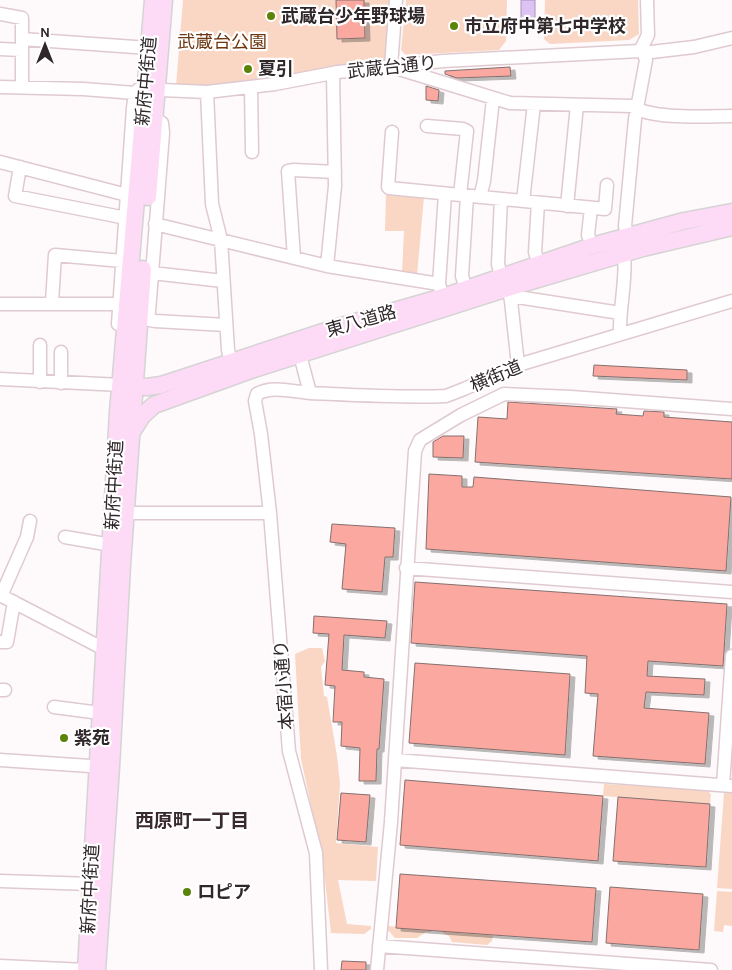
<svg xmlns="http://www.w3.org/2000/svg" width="732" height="970" font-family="Karla,'Noto Sans JP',sans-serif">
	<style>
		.green { fill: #f9d7c4 }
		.water { fill: #ddc2f4; stroke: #a994b7 }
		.building { fill: #faa8a0; stroke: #84706e; filter: url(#shadow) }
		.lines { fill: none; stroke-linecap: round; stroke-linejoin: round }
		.minor-casing { stroke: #dfcad0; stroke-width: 15 }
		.major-casing { stroke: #d5d4d4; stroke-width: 19 }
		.minor { stroke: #fff; stroke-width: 12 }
		.major { stroke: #fddaf5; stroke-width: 16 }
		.poi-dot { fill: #5b8308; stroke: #fff; stroke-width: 2 }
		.labels { text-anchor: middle; stroke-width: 4.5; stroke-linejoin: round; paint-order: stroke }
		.poi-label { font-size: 18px; font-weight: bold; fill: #2f2729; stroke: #fff; text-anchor: start }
		.park-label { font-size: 18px; fill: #6e3711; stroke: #fff }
		.street-label { font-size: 18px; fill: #2f2729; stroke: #fff }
		.neighbourhood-label { font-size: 19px; font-weight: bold; fill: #392a2e; stroke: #fff }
	</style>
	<defs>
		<filter id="shadow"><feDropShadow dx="5" dy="3" stdDeviation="0" flood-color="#0004"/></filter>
	</defs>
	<rect width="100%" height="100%" fill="#fef9fa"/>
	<!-- green -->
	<path class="green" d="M183,0h206l2,3 -4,59 -175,24h-36z
		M406,0h101l-1,41 -7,9 -93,5 -5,-5z
		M545,0h93l1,34 -10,6 -79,4 -6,-5z
		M386,193l38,4 -7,78 -15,-2 2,-42h-19z
		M309,648h13l3,13 -4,6 3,29 3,1 10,59 3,28 -4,59 42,4 -2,34 -38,-1 9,44 24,2v3l-7,5 -33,-1 -9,-78 -21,-96 -6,-105z
		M604,784l104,6 3,5 -1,9 -107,-8z
		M724,793h8v96l-15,-1z
		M717,891l15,1v34l-8,-1 -1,7 -9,-1z
		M388,926l44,4 -1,2h-5l-9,6h-22l-7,-8z
		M443,931l50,3 -1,7 -5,4 -35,-3 -3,-6 -6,-3z"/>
	<!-- water -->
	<path class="water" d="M521,0h14v24h-14z"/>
	<!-- building -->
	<path class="building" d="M336,0h28l1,38 -28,1z
		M510,67l1,9 -54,2 -12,-4v-3z
		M426,86l13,4 -1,11 -12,-1z
		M594,365l93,5v10l-94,-4z
		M508,402l109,7 -1,5 27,2 1,-5 20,1v5l68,5v57l-257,-17 3,-45 29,2z
		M443,436h21l-1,22 -30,-1v-15z
		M429,474l33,2v11h11l1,-10 257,20 -5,74 -300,-22z
		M332,524l63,4 -2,29h-8l-3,35 -40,-3 4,-45 -16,-2z
		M415,582l312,22 -4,62 -75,-5 -1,15 58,3 -1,16 -58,-3 -2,16 65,5 -4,51 -112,-8 5,-62 -13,-1 2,-37 -176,-13z
		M314,616l73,5 -2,17 -41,-3 -2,35 22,2v5l20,2 -5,70h-2l-1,32h-17l1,-33 -19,-2 1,-24h-9l2,-36 -10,-1 4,-51 -16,-1z
		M415,663l155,11 -5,81 -156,-12z
		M405,780l198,16 -5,65 -198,-16z
		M341,793l29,2 -4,47 -29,-2z
		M618,797l92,7 -4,63 -93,-6z
		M400,874l196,14 -4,54 -196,-14z
		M610,887l93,7 -4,56 -93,-7z
		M342,961l24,1v8h-25z"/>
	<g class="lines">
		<!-- minor casing -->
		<g class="minor-casing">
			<path id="minor" d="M0,14l22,4v69
				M22,39l127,9
				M0,49l21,1
				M640,51l8,-16 -1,-35
				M643,53l51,-6 38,-9
				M391,67l5,-67
				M399,69l111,34 122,3c20,14 75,10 100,10
				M0,87l83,2 52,4
				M251,87l1,65
				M207,92l5,112 9,36 7,110 3,12
				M427,126l36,3 4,2 -7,64
				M392,132l-4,55 1,1 216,21 2,-24
				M0,162l127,33
				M20,167l-5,29 111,22
				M480,197l4,-16 9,-82
				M523,201l11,-97
				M538,203l-3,49 4,14
				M567,206l10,-101
				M591,208l-3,27 4,11
				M155,224l172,42 112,18 4,13
				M628,236l-3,-10 10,-107 11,-59 -3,-8 -3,-1
				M294,258l-6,-87 6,-1 41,2
				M327,266l8,-80 -2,-113
				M152,273l71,8
				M501,276l-3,-12 3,-65
				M439,284l6,-90
				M466,289l-4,-13 5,-80
				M509,291l2,10 7,64
				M511,296l109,17
				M52,302l3,-47 67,6
				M0,304h119
				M145,319l10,2 71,4
				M139,320l6,-1 4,-7 14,-179 -1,-10 -7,-4
				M118,324l15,-216 2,-15 4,-4 68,3 68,-8 63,-12 105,-11 197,-10
				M620,334c-1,-27 7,-54 4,-81
				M61,352v31
				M300,355l10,38
				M0,379l121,6
				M40,382v-37
				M126,513h144
				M65,537l46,8
				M406,568l326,24
				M0,595l106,55
				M1,596l26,-59 3,-16
				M0,642h7l7,-40
				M0,690h5
				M54,707l46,6
				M0,760l105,7
				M395,760l337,26
				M723,785l9,-129
				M0,881l91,3
				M379,946l332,24
				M0,966l86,4
				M321,970l-5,-117 -27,-102 -19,-238 -9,-79 -6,-33 2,-7c15,-9 37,-2 53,-1 44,2 93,5 136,3l18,-7 54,-24 214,-64
				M377,970l14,-148 24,-371 5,-11 41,-25 43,-21 67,3 161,12"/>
		</g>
		<!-- major casing -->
		<g class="major-casing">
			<path id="major" d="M148,197l16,-197
				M123,385l24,2 14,-2 174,-57 108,-31 149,-51 92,-25 48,-9
				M132,432l10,-16 12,-11 97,-35 257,-82 135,-40 89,-21
				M86,970l32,-558 35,-412
				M97,970l14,-203 11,-202 21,-296"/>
		</g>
		<!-- minor -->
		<use href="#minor" class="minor"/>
		<!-- major -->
		<use href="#major" class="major"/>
	</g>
	<!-- markers -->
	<g class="poi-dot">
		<circle cx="271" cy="16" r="5"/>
		<circle cx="454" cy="26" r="5"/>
		<circle cx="248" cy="69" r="5"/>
		<circle cx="64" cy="738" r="5"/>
		<circle cx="187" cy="892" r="5"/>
	</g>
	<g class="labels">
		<!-- poi labels -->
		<g class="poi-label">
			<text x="281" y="22">武蔵台少年野球場</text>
			<text x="464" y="32">市立府中第七中学校</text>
			<text x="258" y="75">夏引</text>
			<text x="74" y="744">紫苑</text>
			<text x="197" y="898">ロピア</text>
		</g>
		<!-- park labels -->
		<g class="park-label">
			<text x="222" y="48">武蔵台公園</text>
		</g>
		<!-- street labels -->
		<g class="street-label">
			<text transform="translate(392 67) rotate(-6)" y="6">武蔵台通り</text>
			<text transform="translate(146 81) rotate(-85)" y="6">新府中街道</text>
			<text transform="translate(361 321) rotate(-16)" y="6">東八道路</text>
			<text transform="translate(496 376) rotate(-23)" y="6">横街道</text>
			<text transform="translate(114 485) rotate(-87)" y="6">新府中街道</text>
			<text transform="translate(284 685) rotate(-94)" y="6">本宿小通り</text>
			<text transform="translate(90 889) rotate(-87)" y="6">新府中街道</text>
		</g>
		<!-- neighbourhood labels -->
		<g class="neighbourhood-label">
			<text x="192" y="827">西原町一丁目</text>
		</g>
	</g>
	<!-- north arrow -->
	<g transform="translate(45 45)" stroke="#ffffff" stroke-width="4" paint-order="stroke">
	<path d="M0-4L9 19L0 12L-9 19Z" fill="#2f2729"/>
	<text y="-8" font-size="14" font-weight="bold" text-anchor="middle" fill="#2f2729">N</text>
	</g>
</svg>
